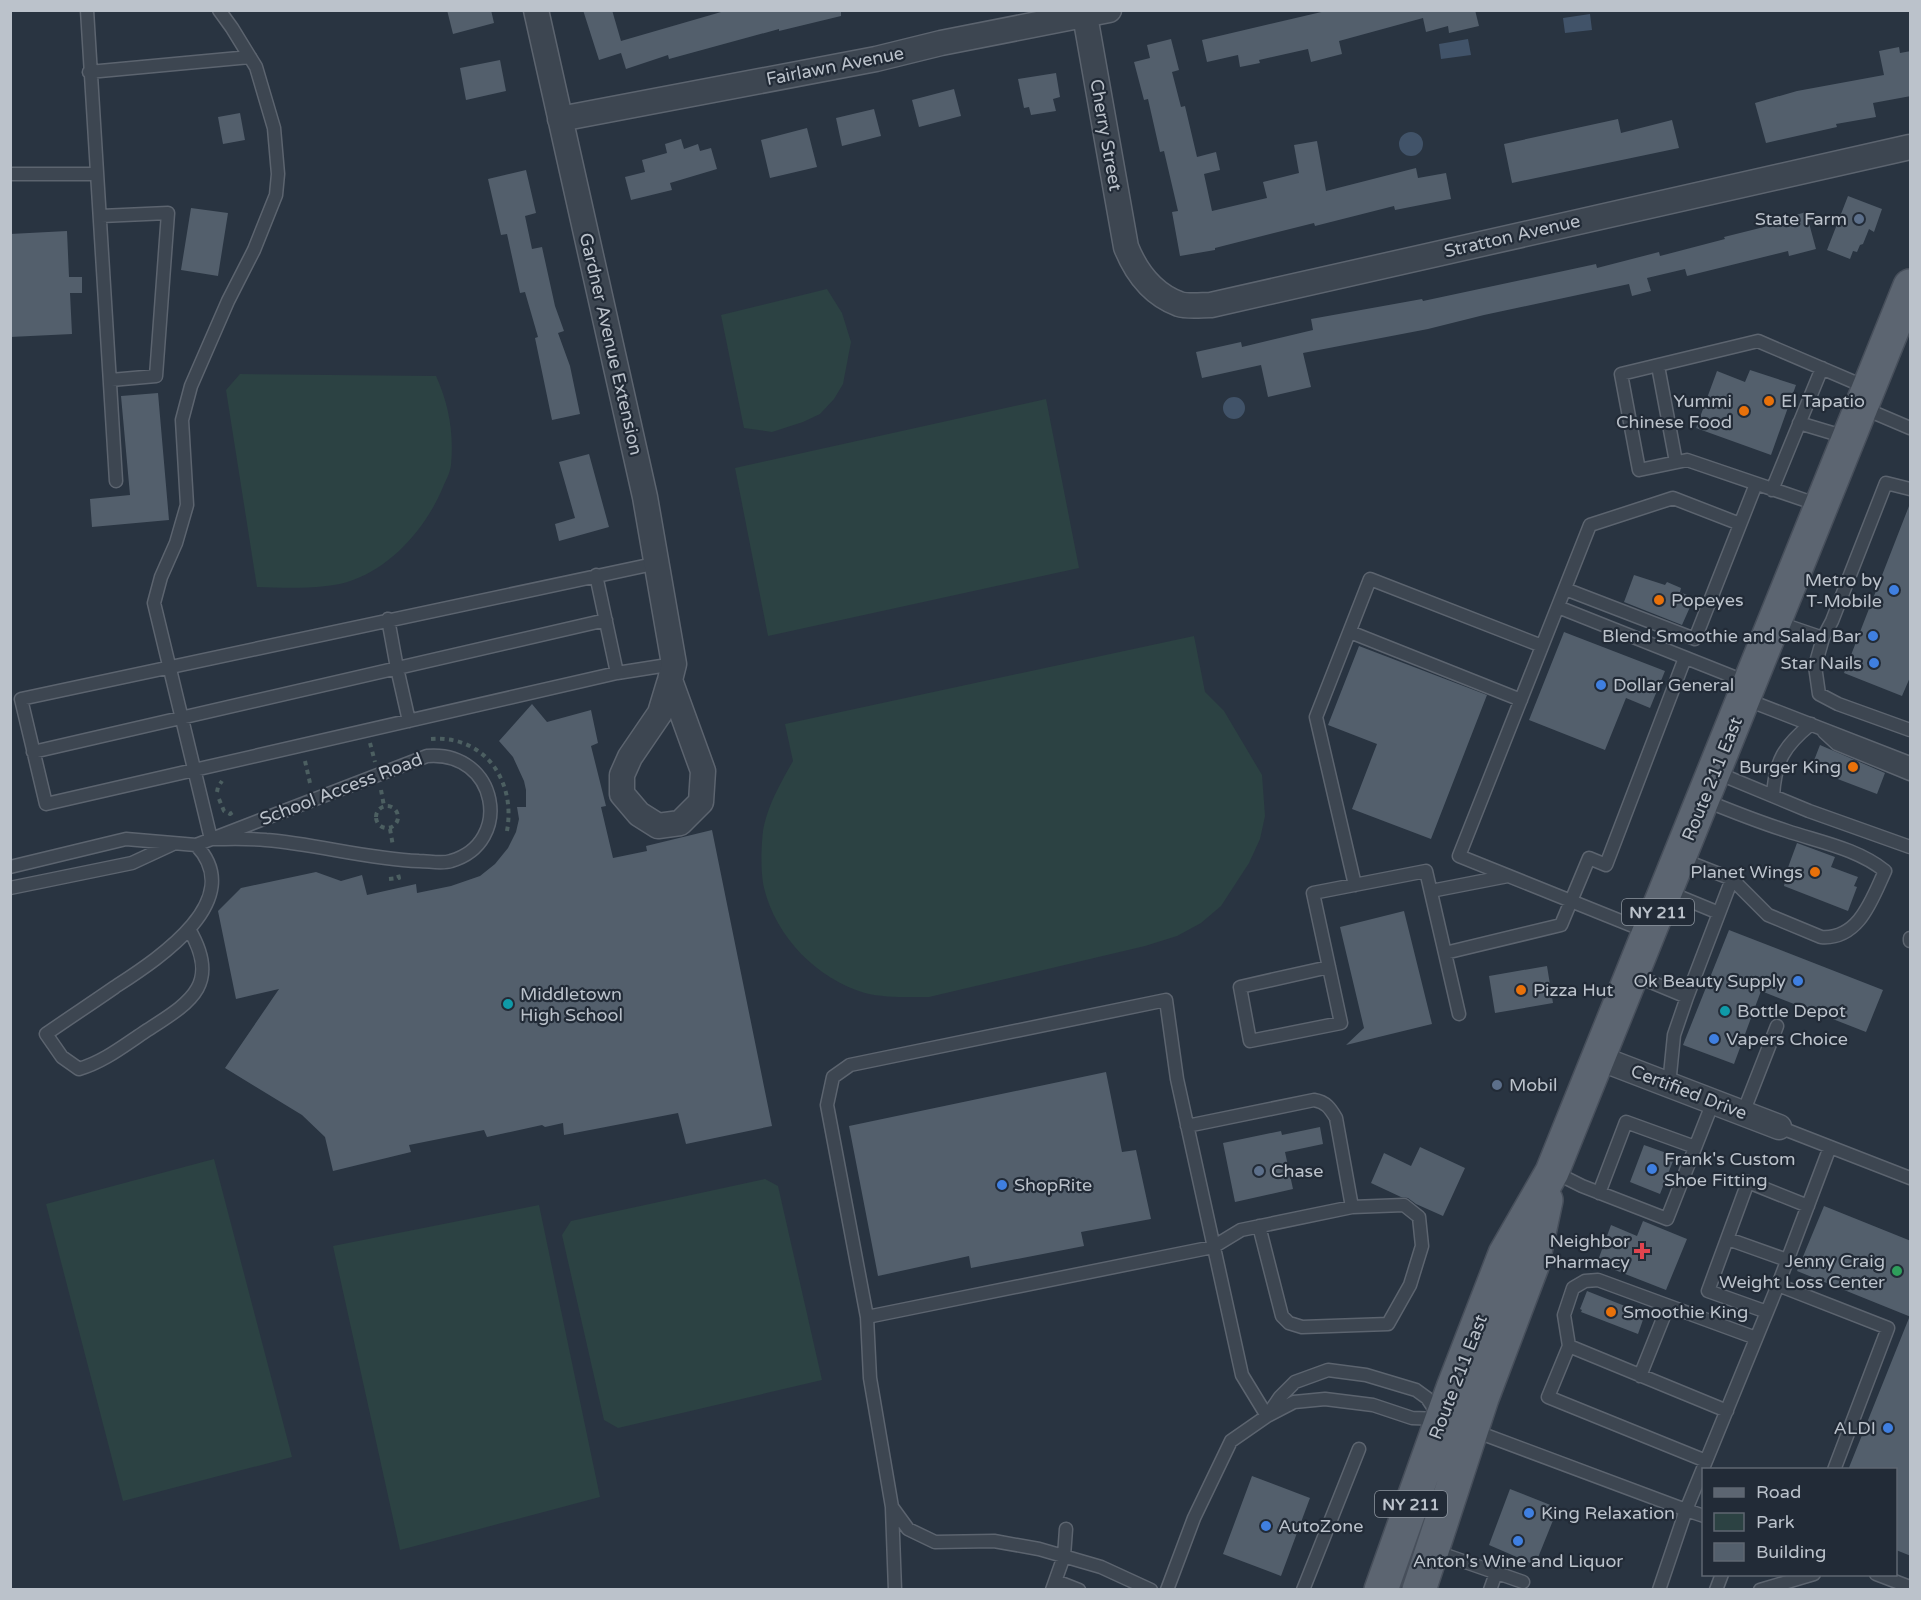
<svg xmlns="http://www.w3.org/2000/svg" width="1921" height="1600" font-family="'Varela Round',sans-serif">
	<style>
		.green { fill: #2c4243 }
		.water { fill: #415369 }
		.building { fill: #535f6c }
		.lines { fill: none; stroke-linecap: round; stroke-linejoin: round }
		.lane-casing { stroke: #5c646f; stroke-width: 15 }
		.street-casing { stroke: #5c646f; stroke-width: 27 }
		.primary-casing { stroke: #474f5b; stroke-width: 36 }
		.path { stroke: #4c5f61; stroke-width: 4; stroke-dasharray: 4.5 4.5; stroke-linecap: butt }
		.lane { stroke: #3d4651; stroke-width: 12 }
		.street { stroke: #3d4651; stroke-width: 24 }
		.primary { stroke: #5c6571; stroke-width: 33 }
		.service-dot { fill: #5c6f8a; stroke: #222b37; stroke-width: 2 }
		.food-dot { fill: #e8710a; stroke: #222b37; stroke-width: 2 }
		.shop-dot { fill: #3f7fe0; stroke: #222b37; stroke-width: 2 }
		.culture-dot { fill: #0f9aa8; stroke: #222b37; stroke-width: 2 }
		.health-dot { fill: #e0444e; stroke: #222b37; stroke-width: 2 }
		.leisure-dot { fill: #2e9e5b; stroke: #222b37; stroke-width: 2 }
		.labels { text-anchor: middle; stroke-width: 4.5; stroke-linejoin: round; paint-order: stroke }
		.shield { fill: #222b37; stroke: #8d959f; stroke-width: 1.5 }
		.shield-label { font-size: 16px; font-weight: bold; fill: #bbc2cb }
		.street-label { font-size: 18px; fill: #bbc2cb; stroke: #222b37 }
		.poi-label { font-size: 18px; fill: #bbc2cb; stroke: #222b37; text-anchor: start }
	</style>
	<rect width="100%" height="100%" fill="#293441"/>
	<!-- green -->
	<path class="green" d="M827,289l15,24 9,29 -8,42 -9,15 -14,15 -17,8 -31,10 -28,-4 -23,-113z
		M240,374l196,2c13,29 18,57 15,89 -1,8 -5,15 -8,22 -16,39 -49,78 -90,93 -26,10 -68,8 -96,7l-31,-197z
		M1046,399l33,169 -311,68 -33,-168z
		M1194,636l11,56 19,19 38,64 3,41 -5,23 -11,24 -28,43 -20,17 -24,13 -32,10 -216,51c-21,0 -44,1 -64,-4 -48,-14 -89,-56 -101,-105 -3,-13 -3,-32 -2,-46 1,-29 17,-56 31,-81l-8,-37z
		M214,1159l78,298 -169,44 -77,-297z
		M765,1179l13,7 44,194 -204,48 -14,-8 -42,-185 9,-14z
		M539,1205l61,292 -200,53 -67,-304z"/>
	<!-- water -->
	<path class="water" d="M1590,14l2,16 -27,3 -2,-15z
		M1468,39l3,16 -30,4 -2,-15z
		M1399 144a12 12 0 1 1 24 0a12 12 0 1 1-24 0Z
		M1223 408a11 11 0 1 1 22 0a11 11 0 1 1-22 0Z"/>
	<!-- building -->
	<path class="building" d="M447,10h44l3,13 -41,11z
		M583,10h29l9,31 107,-31h113v6l-62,15v-2l-110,30 -1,-4 -42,14 -5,-16 -22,7z
		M1330,10h145l4,16 -30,7 -1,-7 -22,6 -3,-14 -84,23 3,13 -31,8 -3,-13 -49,11 1,3 -20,4 -2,-12 -31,7 -5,-22z
		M1171,39l8,31 -7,2 9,35 4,-1 12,51 19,-5 4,18 -16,4 8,37 55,-13 -4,-16 36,-9 -5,-28 23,-4 9,50 90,-23 2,10 28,-5 5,26 -56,11 -1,-4 -79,20 -1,-3 -99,25v2l-35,6 -8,-44 6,-1 -14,-60 -4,1 -12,-53 -4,1 -10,-38 16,-4 -3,-13z
		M1899,47l1,6 11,-2v45l-38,7 3,14 -40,7 1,3 -71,16 -11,-40 42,-12 87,-16 -5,-24z
		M500,60l6,31 -40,9 -6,-32z
		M1056,73l4,24 -7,2 3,12 -25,4 -2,-8 -5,1 -6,-29z
		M954,89l7,27 -42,11 -7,-27z
		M874,109l7,27 -39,10 -6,-28z
		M240,113l5,27 -22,4 -5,-27z
		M1618,119l3,14 51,-13 7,28 -167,35 -8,-39z
		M807,128l10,39 -47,11 -9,-38z
		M681,139l3,10 14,-5 2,7 11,-3 6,21 -47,14 2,7 -41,10 -6,-23 20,-5 -3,-12 25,-7 -2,-9z
		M526,170l10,43 -11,3 7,33 10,-2 13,59 9,25 -6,2 12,33 10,48 -28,6 -17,-82 3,-1 -13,-45 -5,1 -13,-59 -6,1 -13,-56z
		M1848,196l34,13 -8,23 -5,-3 -6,15 -3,1 -3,7 -4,-1 -3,8 -23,-9z
		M191,208l37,5 -10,63 -37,-6z
		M1806,212l10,37 -27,7 -1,-5 -101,25 -2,-7 -38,9 4,13 -19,5 -3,-12 -145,31 -56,14 -125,24 8,34 -43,10 -7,-32 -59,13 -6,-26 45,-10 1,5 71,-17 -2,-11 111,-20 1,2 173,-37 1,4 62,-16 1,4 65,-17 -1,-2 56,-14 -1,-3z
		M67,231l2,46h13v16h-12l2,41 -62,3v-103z
		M1750,370l46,15 -25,70 -75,-27 21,-57 28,11z
		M158,393l11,127 -77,7 -2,-28 40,-4 -9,-99z
		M589,454l20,73 -50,14 -4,-17 20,-6 -16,-56z
		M1909,506l2,169 -9,21 -58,-23z
		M1634,575l31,10 2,-3 14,6 -1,4 14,6 -12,27 -58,-23z
		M1564,632l101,39 -15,37 -24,-10 -21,52 -76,-30z
		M1359,646l128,49 -56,144 -79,-30 25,-65 -49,-19z
		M532,704l15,18 44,-12 7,33 -7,3 15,60 -5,1 12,51 34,-7 -1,-5 66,-16 60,296 -86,18 -8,-31 -114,22 -1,-12 -18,4 -3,-2 -55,12 -3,-7 -75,15 2,7 -78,19 -8,-34 -23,-22 -77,-47 54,-79 -43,10 -18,-88 23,-23 75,-16 25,9 21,-6 5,20 49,-11 1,9 34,-7 29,-10 15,-12 13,-16 8,-16 3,-13 -2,-12h9v-17l-2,-9 -11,-24 -14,-16z
		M1820,745l65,28 -8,21 -42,-16 2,-5 -24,-10z
		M1797,843l38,14 -4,10 27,10 -4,9 3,1 -9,24 -64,-25 1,-5h-2z
		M1404,911l28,113 -86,21 18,-17 -24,-101z
		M1729,930l154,60 -17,42 -105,-41 -27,73 -51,-19z
		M1547,966l6,37 -58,10 -6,-37z
		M1106,1072l16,80 14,-2 15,69 -70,13 3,14 -113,22 -2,-12 -91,20 -29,-150z
		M1320,1127l3,17 -38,8 8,37 -58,13 -12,-59 58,-12 1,4z
		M1644,1145l31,11 -15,38 -30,-12z
		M1420,1147l45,21 -22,48 -27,-12 -8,-6 -7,-1 -30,-14 13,-30 27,13z
		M1824,1206l87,35v76l-114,-46z
		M1643,1221l44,18 -21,51 -69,-27 14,-38 26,11z
		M1587,1291l58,23 -7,20 -57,-22 1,-2 -2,-1z
		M1909,1318l2,1v237l-15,-6v-80h-48z
		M1252,1476l58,22 -29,78 -58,-22z
		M1510,1489l48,19 -23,57 -46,-20z"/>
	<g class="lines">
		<!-- lane casing -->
		<g class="lane-casing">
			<path id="lane" d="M87,10l29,471
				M89,72l161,-15
				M10,174h87
				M101,216l67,-3 -12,163 -45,4
				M1658,366l18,96
				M1863,408l47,20
				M1799,423l50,15
				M1772,490l50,-122
				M1819,505l-132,-45 -48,10 -18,-96 137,-33 110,47
				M658,563l-637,136 25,105 571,-131 57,-9
				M596,575l21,98
				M1565,589l130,50 61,-155
				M1558,607l191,76
				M388,619l9,49 12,53
				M1776,622l47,16 9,-17 54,-138 24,6
				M1350,632l171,68
				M1823,638l-8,28 4,28 19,10 72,26
				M1745,699l165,64
				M1824,732l13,12 73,30
				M33,752l573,-132
				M1715,772l94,39 101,36
				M1773,796c2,-35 11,-50 38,-72
				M211,839l-57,-236 7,-26 15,-34 11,-38 -5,-85 9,-34 37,-85 26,-51 22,-55 2,-21 -4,-46 -18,-61 -24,-39 -13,-18
				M1681,859l51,20 36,36 53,22c38,3 51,-38 64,-66 -27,-22 -65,-29 -98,-40 -28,-9 -56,-20 -83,-31
				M10,867l116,-28 70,6 231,-89c71,-6 87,87 24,105 -9,3 -22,0 -32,0 -52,-2 -102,-17 -153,-21 -18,-2 -37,-1 -55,-1
				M1355,885l-39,-168 54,-138 172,67
				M10,888l122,-25 41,-19
				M1431,891l77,-15
				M1668,892l51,21
				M189,929c34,58 -2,75 -46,104 -21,14 -40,29 -64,36l-17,-12 -16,-23c23,-16 46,-31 69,-47 41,-27 134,-86 81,-142
				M1648,932l-189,-76 131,-331 83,-27 67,26
				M1910,938v3
				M1445,953l116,-28 28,-67 17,7 79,-207
				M1329,967l-89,20 10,54 91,-18 -28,-130 113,-22 33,143
				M1634,975l53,22 45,-118
				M1669,1085l5,-50 13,-38
				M1743,1113l34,-87
				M1779,1127l131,51
				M1554,1172l28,14 85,33 46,-117
				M1599,1193l27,-71 69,25
				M1259,1226l23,90 7,7 13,4 86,-3 22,-39 12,-39 -3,-29 -15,-12 -52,2
				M1728,1239l59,21
				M1778,1285l52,-138
				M1767,1312l-59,-21 40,-109 60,24
				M867,1317l-40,-212 6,-28 17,-12 316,-65 11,79 65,296 25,41
				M1569,1346l-5,-31 9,-27 12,-7 13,-1 158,58
				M1640,1376l28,-70
				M1269,1413l11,-16 15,-15 33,-12 38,5 50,15 11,8 12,18
				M1472,1430l214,80 92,-225 110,43 -54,142
				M1706,1461l-158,-64 21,-51 158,65
				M892,1508l3,82
				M1434,1551l89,31
				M1876,1574l34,13
				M1056,1581l23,9
				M1052,1590l12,-34 2,-27
				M1151,1590l-50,-23 -62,-18 -45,-8 -59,1 -27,-13 -16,-22 -22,-129 -3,-61 346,-70 28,-17 111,-23 -16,-89c-6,-10 -10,-16 -22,-18l-127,26
				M1167,1590l27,-72 37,-77 36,-25 27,-14 31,-3 48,6 39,13 29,1
				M1303,1590l56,-141
				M1490,1590l6,-17
				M1659,1590l27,-80 18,6
				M1716,1590l6,-16
				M1760,1590l54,-16"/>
		</g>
		<!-- street casing -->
		<g class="street-casing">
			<path id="street" d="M536,10l109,487 29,167 -4,16 -10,33 -30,44 -8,18v19l17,20 19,12 22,-3 21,-21 2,-31 -33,-91
				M1084,10l42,237c10,25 26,47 53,57 9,3 23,1 32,1l699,-158
				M560,119l316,-60 65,-16 168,-33
				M1599,1058l180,69"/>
		</g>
		<!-- primary casing -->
		<g class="primary-casing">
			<path id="primary" d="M1381,1590l72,-202 52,-134 47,-82 358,-886
				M1419,1590l63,-192 50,-132 14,-66"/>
		</g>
		<!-- path -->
		<path class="path" d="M431,739c54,-4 85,42 76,92
			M370,743l5,19
			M305,761l5,22
			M381,790l3,16
			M217,792l1,-5 4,-6
			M219,799l5,12 6,3 3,-2
			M376 817a11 11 0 1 1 22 0a11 11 0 1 1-22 0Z
			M390,829l3,17
			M389,879l10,-1 -1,-4"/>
		<!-- lane -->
		<use href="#lane" class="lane"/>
		<!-- street -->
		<use href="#street" class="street"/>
		<!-- primary -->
		<use href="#primary" class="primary"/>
	</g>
	<!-- markers -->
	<g class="service-dot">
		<circle cx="1859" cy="219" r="6"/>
		<circle cx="1497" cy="1085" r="6"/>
		<circle cx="1259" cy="1171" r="6"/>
	</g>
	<g class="food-dot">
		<circle cx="1769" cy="401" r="6"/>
		<circle cx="1744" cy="411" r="6"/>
		<circle cx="1659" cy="600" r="6"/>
		<circle cx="1853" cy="767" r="6"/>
		<circle cx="1815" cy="872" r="6"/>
		<circle cx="1521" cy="990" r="6"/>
		<circle cx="1611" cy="1312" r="6"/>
	</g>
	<g class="shop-dot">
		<circle cx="1894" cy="590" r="6"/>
		<circle cx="1873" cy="636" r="6"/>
		<circle cx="1874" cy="663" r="6"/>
		<circle cx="1601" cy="685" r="6"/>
		<circle cx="1798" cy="981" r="6"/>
		<circle cx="1714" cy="1039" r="6"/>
		<circle cx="1652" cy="1169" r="6"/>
		<circle cx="1002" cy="1185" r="6"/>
		<circle cx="1888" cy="1428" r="6"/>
		<circle cx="1529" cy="1513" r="6"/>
		<circle cx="1266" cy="1526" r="6"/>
		<circle cx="1518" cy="1541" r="6"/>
	</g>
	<g class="culture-dot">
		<circle cx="508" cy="1004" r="6"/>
		<circle cx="1725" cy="1011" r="6"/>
	</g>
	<path class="health-dot" d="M1639 1242h6v6h6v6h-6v6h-6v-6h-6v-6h6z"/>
	<circle class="leisure-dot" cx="1897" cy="1271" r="6"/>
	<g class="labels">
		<!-- shield labels -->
		<g class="shield">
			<rect x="1622" y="899" width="72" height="26" rx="4.5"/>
			<rect x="1375" y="1491" width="72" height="26" rx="4.5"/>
		</g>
		<g class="shield-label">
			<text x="1658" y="918">NY 211</text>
			<text x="1411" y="1510">NY 211</text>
		</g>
		<!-- street labels -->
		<g class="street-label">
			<text transform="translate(835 66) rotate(-11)" y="6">Fairlawn Avenue</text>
			<text transform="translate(1106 135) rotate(80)" y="6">Cherry Street</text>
			<text transform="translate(1512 236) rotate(-13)" y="6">Stratton Avenue</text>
			<text transform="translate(611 344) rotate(77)" y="6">Gardner Avenue Extension</text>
			<text transform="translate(1712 779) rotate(-68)" y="6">Route 211 East</text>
			<text transform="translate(341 789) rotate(-21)" y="6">School Access Road</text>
			<text transform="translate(1689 1092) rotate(21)" y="6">Certified Drive</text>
			<text transform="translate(1458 1377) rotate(-69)" y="6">Route 211 East</text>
		</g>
		<!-- poi labels -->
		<g class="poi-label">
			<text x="1847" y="225" text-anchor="end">State Farm</text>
			<text x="1732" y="407" text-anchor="end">Yummi<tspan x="1732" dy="21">Chinese Food</tspan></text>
			<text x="1781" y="407">El Tapatio</text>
			<text x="1882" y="586" text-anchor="end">Metro by<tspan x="1882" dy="21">T-Mobile</tspan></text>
			<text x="1671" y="606">Popeyes</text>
			<text x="1861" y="642" text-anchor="end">Blend Smoothie and Salad Bar</text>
			<text x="1862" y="669" text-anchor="end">Star Nails</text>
			<text x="1613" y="691">Dollar General</text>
			<text x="1841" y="773" text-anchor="end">Burger King</text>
			<text x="1803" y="878" text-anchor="end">Planet Wings</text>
			<text x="1786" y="987" text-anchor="end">Ok Beauty Supply</text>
			<text x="1533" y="996">Pizza Hut</text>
			<text x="520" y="1000">Middletown<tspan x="520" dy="21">High School</tspan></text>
			<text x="1737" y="1017">Bottle Depot</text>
			<text x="1726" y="1045">Vapers Choice</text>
			<text x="1509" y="1091">Mobil</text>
			<text x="1664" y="1165">Frank's Custom<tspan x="1664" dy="21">Shoe Fitting</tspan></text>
			<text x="1271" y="1177">Chase</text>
			<text x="1014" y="1191">ShopRite</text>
			<text x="1630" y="1247" text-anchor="end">Neighbor<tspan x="1630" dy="21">Pharmacy</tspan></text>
			<text x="1885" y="1267" text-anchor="end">Jenny Craig<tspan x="1885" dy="21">Weight Loss Center</tspan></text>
			<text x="1623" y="1318">Smoothie King</text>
			<text x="1876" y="1434" text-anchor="end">ALDI</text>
			<text x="1541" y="1519">King Relaxation</text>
			<text x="1278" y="1532">AutoZone</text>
			<text x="1518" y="1567" text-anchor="middle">Anton's Wine and Liquor</text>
		</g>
	</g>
	<!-- border -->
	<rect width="1921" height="1600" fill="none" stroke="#bbc2cb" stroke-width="24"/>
	<!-- legend -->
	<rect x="1702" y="1468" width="195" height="108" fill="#222b37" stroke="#5f6772" stroke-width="1.5"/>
	<rect x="1714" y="1488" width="30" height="9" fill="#5c6571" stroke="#5f6772" stroke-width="1.5"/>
	<text x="1756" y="1498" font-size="18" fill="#bbc2cb">Road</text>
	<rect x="1714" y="1513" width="30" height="18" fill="#2c4243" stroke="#5f6772" stroke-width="1.5"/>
	<text x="1756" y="1528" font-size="18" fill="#bbc2cb">Park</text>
	<rect x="1714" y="1543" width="30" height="18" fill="#535f6c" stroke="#5f6772" stroke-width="1.5"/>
	<text x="1756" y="1558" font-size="18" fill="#bbc2cb">Building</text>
</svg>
